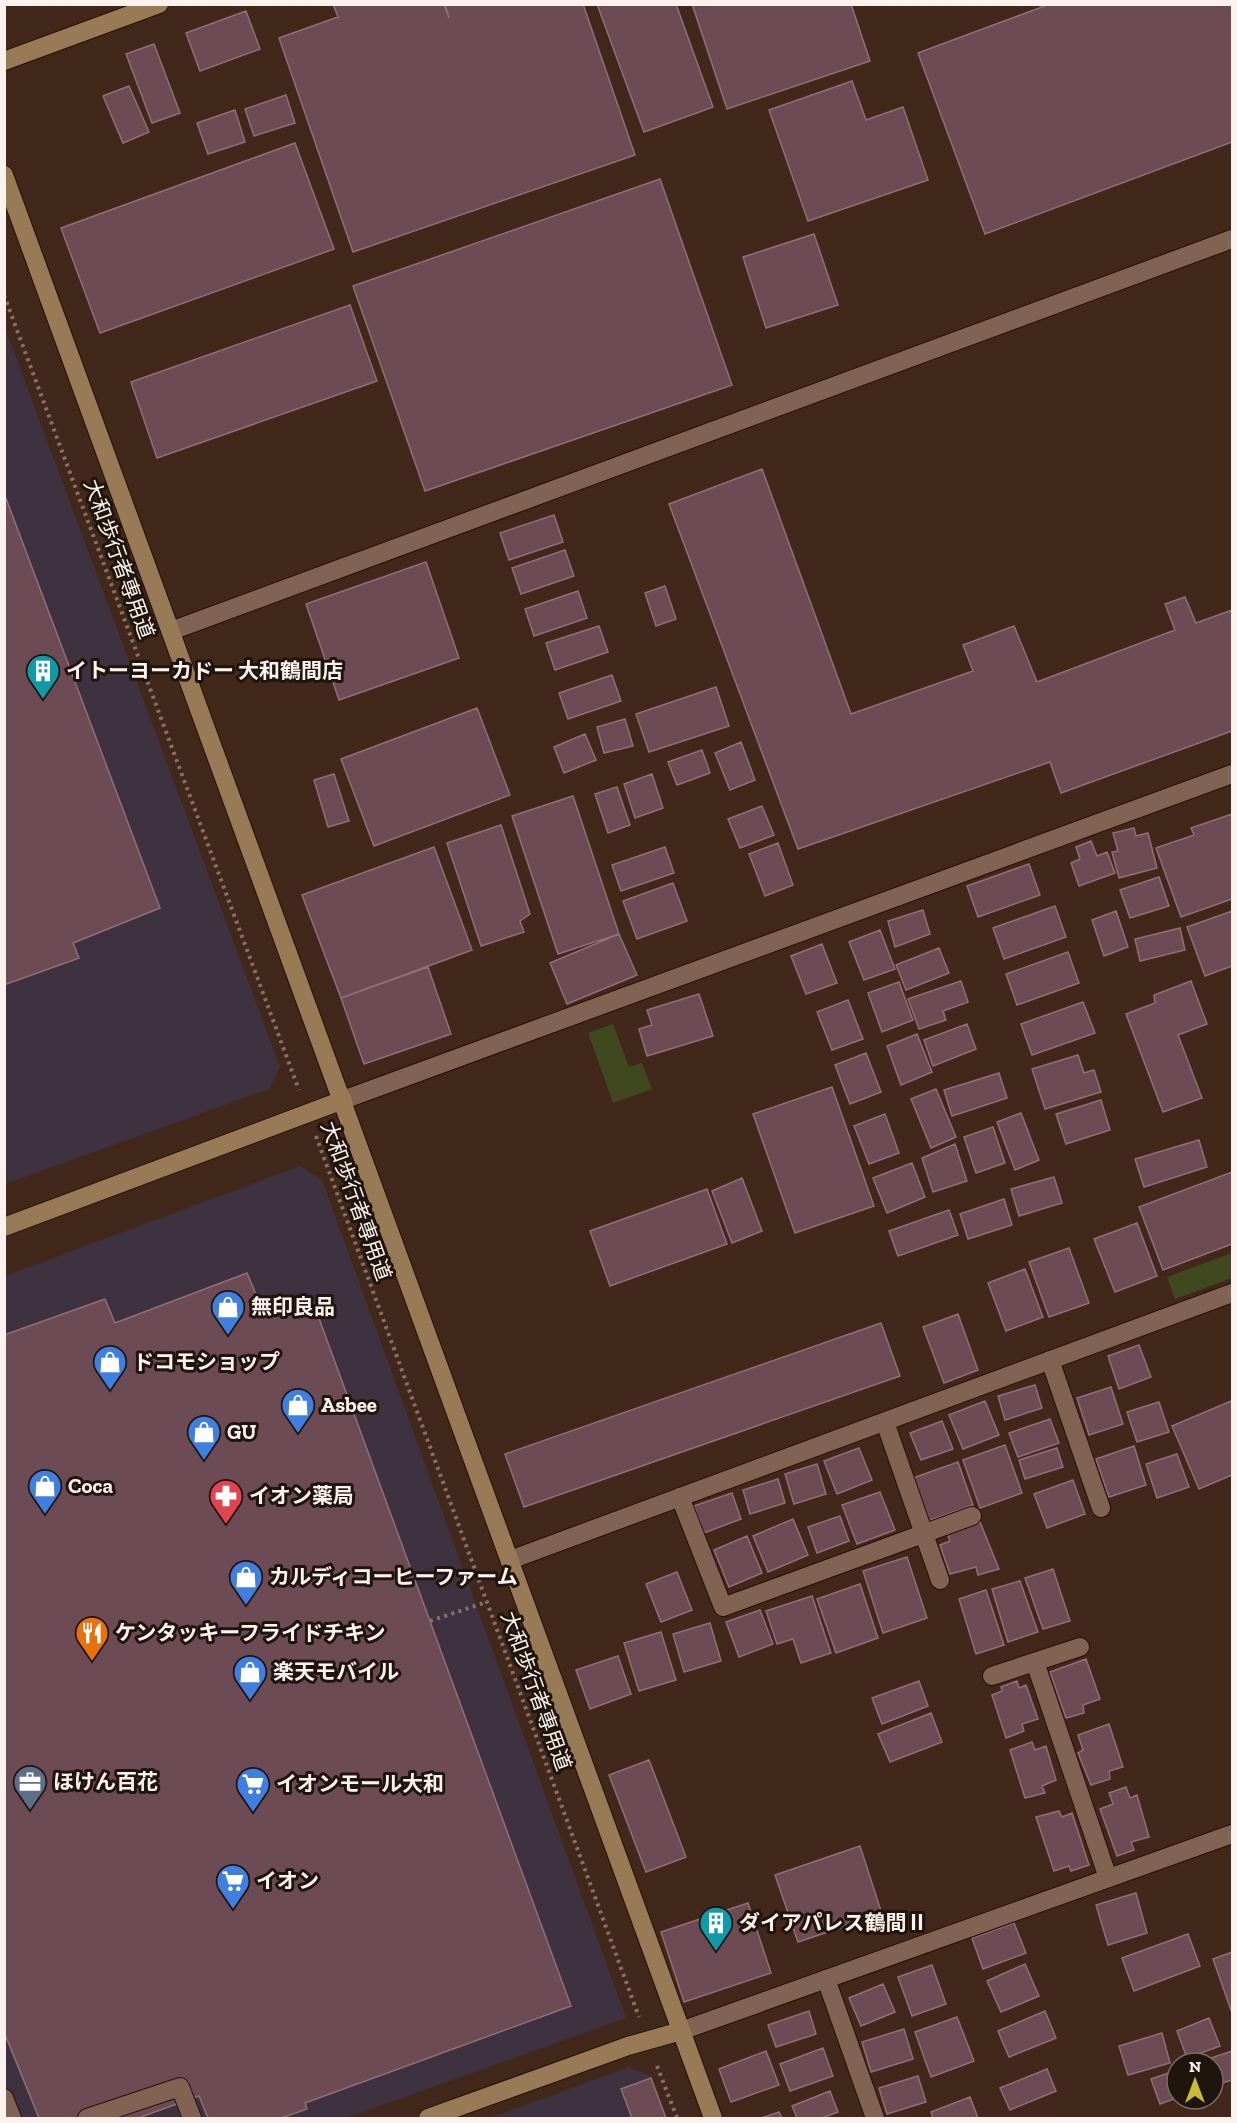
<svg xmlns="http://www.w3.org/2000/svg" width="1237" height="2123" font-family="'Zilla Slab','Noto Sans JP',serif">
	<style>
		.commercial { fill: #3f3240 }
		.green { fill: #404820 }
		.building { fill: #6c4b55; stroke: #916e78; stroke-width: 1.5 }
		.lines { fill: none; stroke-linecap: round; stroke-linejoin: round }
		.lane-casing { stroke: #281005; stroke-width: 20 }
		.street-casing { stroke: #281005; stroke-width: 20 }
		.secondary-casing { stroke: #281005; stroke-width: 20 }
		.path { stroke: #867167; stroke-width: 4; stroke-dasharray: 3 4.5; stroke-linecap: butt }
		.lane { stroke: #816354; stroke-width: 18 }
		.street { stroke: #816354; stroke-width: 18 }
		.secondary { stroke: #987a56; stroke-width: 18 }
		.labels { text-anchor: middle; stroke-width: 6; stroke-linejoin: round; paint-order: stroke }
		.street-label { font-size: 21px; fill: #fdf2ed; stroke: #20140e }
		.poi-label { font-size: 21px; font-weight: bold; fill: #fdf2ed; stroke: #20140e; text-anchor: start }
	</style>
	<rect width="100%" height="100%" fill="#42281b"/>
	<!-- commercial -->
	<path class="commercial" d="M4,325l276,742 -11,22 -264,95z
		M300,1166l22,14 304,838 -280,100h-341v-842z
		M629,2067l22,9 15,42h-176z"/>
	<!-- green -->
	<path class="green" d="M613,1024l16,43 13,-4 10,26 -39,14 -25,-70z
		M1232,1253v25l-57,21 -8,-22z"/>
	<!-- building -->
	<path class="building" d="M333,4h111l5,14 -4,-14h138l52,151 -282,97 -74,-214 59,-21z
		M597,4h79l37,103 -69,25z
		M692,4h159l19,57 -143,48z
		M1050,4h182v138l-247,92 -67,-181z
		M246,11l14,38 -60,22 -14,-38z
		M154,44l26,69 -28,10 -26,-69z
		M852,81l14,39 37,-13 25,73 -120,41 -39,-111z
		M129,86l20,46 -26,11 -20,-47z
		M286,95l9,28 -41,13 -9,-27z
		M235,110l10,32 -37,12 -11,-31z
		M295,143l39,106 -234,84 -39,-105z
		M660,179l72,206 -307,106 -72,-205z
		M814,234l24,71 -72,23 -23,-71z
		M350,305l27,76 -220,77 -26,-76z
		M762,469l89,245 122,-43 -10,-26 51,-19 23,56 138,-52 -10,-26 20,-7 11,26 36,-13v121l-171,62 -11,-31 -252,87 -129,-345z
		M4,493l156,415 -87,35 6,15 -75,27z
		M554,515l9,27 -54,18 -9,-27z
		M565,550l9,26 -53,18 -9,-26z
		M426,562l33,96 -120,42 -33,-96z
		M665,586l11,33 -20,7 -11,-33z
		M578,591l9,27 -53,18 -9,-27z
		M599,626l9,26 -53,18 -9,-27z
		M612,675l9,26 -53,18 -9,-26z
		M716,687l13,39 -80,26 -13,-38z
		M477,708l33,87 -136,51 -33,-87z
		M625,719l8,27 -29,7 -7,-26z
		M585,734l11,26 -32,13 -10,-26z
		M741,742l14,38 -25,10 -15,-37z
		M702,750l8,23 -33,12 -9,-23z
		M334,774l15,47 -21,6 -14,-47z
		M652,774l11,34 -28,10 -11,-34z
		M617,787l13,38 -22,8 -13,-39z
		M573,796l46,138 -61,20 -46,-138z
		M762,806l12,29 -34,13 -12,-29z
		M1232,814v85l-51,18 -25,-69 38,-13 -3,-7z
		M501,825l29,89 -10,7 4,11 -43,14 -34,-103z
		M1134,828l2,8 12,-3 9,35 -38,10 -7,-26 6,-1 -5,-18z
		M1091,841l6,15 10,-4 8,21 -36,13 -8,-23 9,-4 -4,-12z
		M778,843l15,42 -28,11 -16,-42z
		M434,847l38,103 -131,48 -39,-103z
		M665,847l9,26 -53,18 -9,-26z
		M1029,864l11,31 -62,22 -11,-31z
		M1159,877l10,29 -39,12 -10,-28z
		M673,883l14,38 -50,18 -14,-38z
		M1055,906l11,31 -62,22 -11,-31z
		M923,910l7,24 -35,13 -7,-26z
		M1116,911l12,36 -24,9 -12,-36z
		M1232,911v55l-27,10 -18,-49z
		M1180,928l5,22 -45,11 -5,-22z
		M880,930l15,39 -31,11 -15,-38z
		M619,934l18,41 -70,29 -17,-41z
		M822,944l15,39 -31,11 -15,-38z
		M939,948l10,25 -43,17 -10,-25z
		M1068,952l11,31 -62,22 -11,-31z
		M428,967l23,67 -87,30 -23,-66z
		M961,981l7,21 -25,9 3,9 -27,9 -11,-30z
		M1191,981l16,43 -29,11 24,63 -39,14 -37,-98 29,-11 -1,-8z
		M899,982l14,38 -31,12 -14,-39z
		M699,994l14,42 -66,20 -8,-27 13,-4 -5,-15z
		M848,1000l15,39 -31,11 -15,-38z
		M1083,1002l12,31 -63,22 -11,-31z
		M967,1024l9,25 -43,17 -9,-26z
		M917,1034l15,38 -31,13 -14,-39z
		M866,1053l15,39 -31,12 -15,-39z
		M1078,1055l6,18 10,-3 7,22 -56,17 -13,-40z
		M999,1073l8,25 -55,18 -8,-26z
		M832,1087l42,119 -79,27 -42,-119z
		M936,1089l20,48 -25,11 -20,-49z
		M1101,1100l9,30 -44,14 -10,-30z
		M1021,1113l18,47 -24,10 -18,-48z
		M885,1114l14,39 -30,11 -15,-38z
		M993,1127l12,36 -29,10 -12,-36z
		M1199,1140l8,27 -63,20 -9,-28z
		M955,1144l12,37 -34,11 -11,-34z
		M912,1163l13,34 -38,16 -14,-35z
		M1232,1172v72l-69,26 -24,-63z
		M1054,1177l8,26 -43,13 -8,-27z
		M742,1178l20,53 -30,12 -20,-52z
		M707,1189l20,55 -117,42 -20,-55z
		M1004,1199l8,26 -44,14 -8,-25z
		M949,1210l9,25 -60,21 -9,-25z
		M1137,1223l20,53 -42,16 -21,-53z
		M1069,1248l20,55 -40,14 -20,-55z
		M1025,1269l18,48 -37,14 -18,-48z
		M247,1273l19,45 47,-16 258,704 -266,97 2,6 -26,9h-73l-9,-22 -61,22h-99l-35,-86v-697l101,-36 10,24z
		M958,1314l20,56 -34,13 -21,-56z
		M881,1323l19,53 -376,131 -19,-53z
		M1139,1345l12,32 -32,12 -11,-33z
		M1035,1385l7,23 -37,12 -7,-24z
		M1111,1387l12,37 -34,11 -12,-37z
		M985,1401l14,34 -36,14 -14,-34z
		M1231,1401l1,5v69l-33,14 -27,-63z
		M1159,1402l10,30 -32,10 -10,-30z
		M1050,1419l9,24 -41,14 -9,-24z
		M942,1421l11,28 -32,11 -11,-27z
		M1005,1445l17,48 -42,15 -17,-48z
		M1134,1446l12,39 -37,12 -13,-38z
		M859,1448l13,32 -35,14 -13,-33z
		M1057,1448l6,19 -38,12 -6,-19z
		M1177,1454l12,33 -32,11 -11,-34z
		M958,1462l15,43 -45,16 -15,-43z
		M817,1464l9,30 -32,10 -9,-30z
		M778,1479l7,24 -35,11 -7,-24z
		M1073,1480l12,34 -38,14 -13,-34z
		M880,1492l15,38 -38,14 -15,-39z
		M732,1493l9,26 -37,14 -10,-27z
		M840,1516l9,25 -32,12 -9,-26z
		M793,1519l15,36 -40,17 -15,-36z
		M980,1522l19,47 -21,6 -2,-8 -26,7 -10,-29 10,-4 -3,-8z
		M747,1536l15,37 -33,14 -15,-37z
		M907,1557l20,61 -44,15 -20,-62z
		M1053,1569l17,52 -27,8 -18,-51z
		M677,1572l15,38 -31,12 -15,-38z
		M1020,1581l18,51 -30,10 -16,-53z
		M860,1584l18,54 -42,15 -19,-54z
		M986,1590l18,55 -28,9 -17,-55z
		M812,1596l19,57 -30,10 -8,-24 -16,5 -11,-33z
		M760,1610l13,34 -34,13 -13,-35z
		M710,1623l11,38 -37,11 -11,-38z
		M661,1632l15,48 -37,11 -15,-48z
		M618,1656l13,38 -41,15 -14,-39z
		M1086,1659l14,40 -17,6 1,8 -18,5 -16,-46z
		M919,1681l9,25 -46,18 -10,-26z
		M1017,1681l2,7 7,-3 12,34 -16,5 2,7 -18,7 -14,-43 10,-4 -1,-4z
		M931,1713l11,29 -52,20 -12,-28z
		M1109,1724l14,43 -14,4 1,8 -19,6 -13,-32 5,-3 -5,-15z
		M1032,1742l3,8 11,-4 10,34 -14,6 3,7 -20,5 -15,-48z
		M649,1760l37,97 -40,15 -37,-97z
		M1126,1787l4,11 7,-3 12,42 -18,5 3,8 -17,6 -17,-47 13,-5 -4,-11z
		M1059,1811l3,6 10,-4 17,52 -18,6 -2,-5 -15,5 -18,-54z
		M860,1846l22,68 -84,28 -23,-67z
		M1136,1893l11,40 -39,12 -12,-40z
		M748,1903l23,70 -87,29 -23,-70z
		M1014,1923l12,30 -43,16 -11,-31z
		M1188,1934l12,32 -66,25 -12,-33z
		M1232,1952v61l-19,-54z
		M1025,1964l14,32 -38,16 -14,-31z
		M932,1965l14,39 -34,12 -14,-39z
		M883,1984l12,28 -34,14 -12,-28z
		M809,2011l7,23 -40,13 -8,-22z
		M1045,2011l11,27 -47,19 -11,-26z
		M957,2017l17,44 -43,16 -16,-45z
		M1209,2018l11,28 -33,12 -10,-27z
		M904,2029l9,30 -42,13 -9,-30z
		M1162,2033l8,30 -42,12 -9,-29z
		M823,2048l10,28 -43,15 -10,-27z
		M766,2051l13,34 -48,17 -12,-33z
		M1232,2051v29l-19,6v-23h-17z
		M1047,2069l9,22 -46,19 -10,-22z
		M1177,2070v28l-17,6 -9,-25z
		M918,2076l8,26 -39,12 -8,-26z
		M651,2078l15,40h-34l-11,-29z
		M830,2091l8,21 -16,6h-25l-5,-12z
		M970,2097l8,21h-45l-2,-6z
		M779,2112l3,6h-21z"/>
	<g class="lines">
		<!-- lane casing -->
		<g class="lane-casing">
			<path id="lane" d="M1050,1360l51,148
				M885,1422l55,158
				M680,1497l43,110 249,-91
				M1035,1662l73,216
				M992,1676l88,-29
				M826,1979l49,139"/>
		</g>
		<!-- street casing -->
		<g class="street-casing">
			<path id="street" d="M171,631l1061,-392
				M343,1100l889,-326
				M510,1560l722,-267
				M681,2031l551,-197
				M4,2098l8,20
				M87,2118l93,-31 12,31"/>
		</g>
		<!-- secondary casing -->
		<g class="secondary-casing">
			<path id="secondary" d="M4,61l155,-57
				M4,175l709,1943
				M4,1227l339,-127
				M428,2118l200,-72 53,-15"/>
		</g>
		<!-- path -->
		<path class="path" d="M4,295l295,795
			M316,1136l323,881
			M430,1621l57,-19
			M657,2066l20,52"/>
		<!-- lane -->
		<use href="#lane" class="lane"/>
		<!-- street -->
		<use href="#street" class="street"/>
		<!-- secondary -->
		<use href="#secondary" class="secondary"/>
	</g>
	<!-- icons -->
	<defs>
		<g id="building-pin" transform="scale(1.725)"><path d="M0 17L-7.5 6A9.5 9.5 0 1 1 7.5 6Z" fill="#0f9aa8" stroke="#20140e"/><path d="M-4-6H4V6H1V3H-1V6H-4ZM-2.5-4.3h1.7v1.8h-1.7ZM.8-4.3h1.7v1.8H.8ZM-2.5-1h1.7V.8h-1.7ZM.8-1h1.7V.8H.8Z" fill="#fff"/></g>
		<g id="shop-pin" transform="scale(1.725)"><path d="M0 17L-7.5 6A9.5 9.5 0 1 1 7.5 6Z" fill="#3f7fe0" stroke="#20140e"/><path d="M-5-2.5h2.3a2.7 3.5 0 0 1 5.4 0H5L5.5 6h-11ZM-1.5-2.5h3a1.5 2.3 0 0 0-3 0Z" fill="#fff"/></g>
		<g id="pharmacy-pin" transform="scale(1.725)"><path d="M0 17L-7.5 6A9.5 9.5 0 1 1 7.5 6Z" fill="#e0444e" stroke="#20140e"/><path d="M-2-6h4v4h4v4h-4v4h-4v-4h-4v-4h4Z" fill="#fff"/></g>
		<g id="restaurant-pin" transform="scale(1.725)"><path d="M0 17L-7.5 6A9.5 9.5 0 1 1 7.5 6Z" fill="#e8710a" stroke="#20140e"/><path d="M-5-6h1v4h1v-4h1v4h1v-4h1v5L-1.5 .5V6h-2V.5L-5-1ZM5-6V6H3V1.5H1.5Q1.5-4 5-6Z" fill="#fff"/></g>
		<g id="office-pin" transform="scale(1.725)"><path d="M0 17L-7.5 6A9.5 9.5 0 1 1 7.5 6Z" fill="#5c6f8a" stroke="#20140e"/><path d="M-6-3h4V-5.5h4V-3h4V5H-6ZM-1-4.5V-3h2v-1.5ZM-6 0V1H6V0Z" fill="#fff"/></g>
		<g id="supermarket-pin" transform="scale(1.725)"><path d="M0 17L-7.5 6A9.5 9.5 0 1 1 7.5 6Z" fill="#3f7fe0" stroke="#20140e"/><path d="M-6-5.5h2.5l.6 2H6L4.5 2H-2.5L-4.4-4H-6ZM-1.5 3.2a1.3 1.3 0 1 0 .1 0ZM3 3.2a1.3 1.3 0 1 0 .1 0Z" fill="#fff"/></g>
	</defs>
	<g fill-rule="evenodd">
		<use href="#building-pin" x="43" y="671"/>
		<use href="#shop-pin" x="228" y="1307"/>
		<use href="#shop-pin" x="110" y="1362"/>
		<use href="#shop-pin" x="298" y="1405"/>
		<use href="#shop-pin" x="204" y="1432"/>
		<use href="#shop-pin" x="45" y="1486"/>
		<use href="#pharmacy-pin" x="226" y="1496"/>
		<use href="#shop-pin" x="246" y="1577"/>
		<use href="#restaurant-pin" x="92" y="1633"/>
		<use href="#shop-pin" x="250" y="1672"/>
		<use href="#office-pin" x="30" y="1782"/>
		<use href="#supermarket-pin" x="253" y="1784"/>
		<use href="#supermarket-pin" x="233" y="1881"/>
		<use href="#building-pin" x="716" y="1923"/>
	</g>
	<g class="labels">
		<!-- street labels -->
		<g class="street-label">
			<text transform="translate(119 559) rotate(70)" y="7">大和歩行者専用道</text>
			<text transform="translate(356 1201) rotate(70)" y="7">大和歩行者専用道</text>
			<text transform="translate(536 1691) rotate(70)" y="7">大和歩行者専用道</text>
		</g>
		<!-- poi labels -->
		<g class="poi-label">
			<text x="66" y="678">イトーヨーカドー 大和鶴間店</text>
			<text x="251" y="1314">無印良品</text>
			<text x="133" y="1369">ドコモショップ</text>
			<text x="321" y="1412">Asbee</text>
			<text x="227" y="1439">GU</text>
			<text x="68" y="1493">Coca</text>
			<text x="249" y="1503">イオン薬局</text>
			<text x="269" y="1584">カルディコーヒーファーム</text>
			<text x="115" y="1640">ケンタッキーフライドチキン</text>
			<text x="273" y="1679">楽天モバイル</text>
			<text x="53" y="1789">ほけん百花</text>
			<text x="276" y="1791">イオンモール大和</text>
			<text x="256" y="1888">イオン</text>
			<text x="739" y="1930">ダイアパレス鶴間Ⅱ</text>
		</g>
	</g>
	<!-- border -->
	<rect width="1237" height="2123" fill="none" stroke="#fdf2ed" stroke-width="12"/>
	<!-- north arrow -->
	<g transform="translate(1195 2081)"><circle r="28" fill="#20140e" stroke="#786d67" stroke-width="1.5"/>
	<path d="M0-4.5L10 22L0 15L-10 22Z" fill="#c9ba3a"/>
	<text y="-9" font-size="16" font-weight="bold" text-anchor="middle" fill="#fdf2ed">N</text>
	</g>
</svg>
